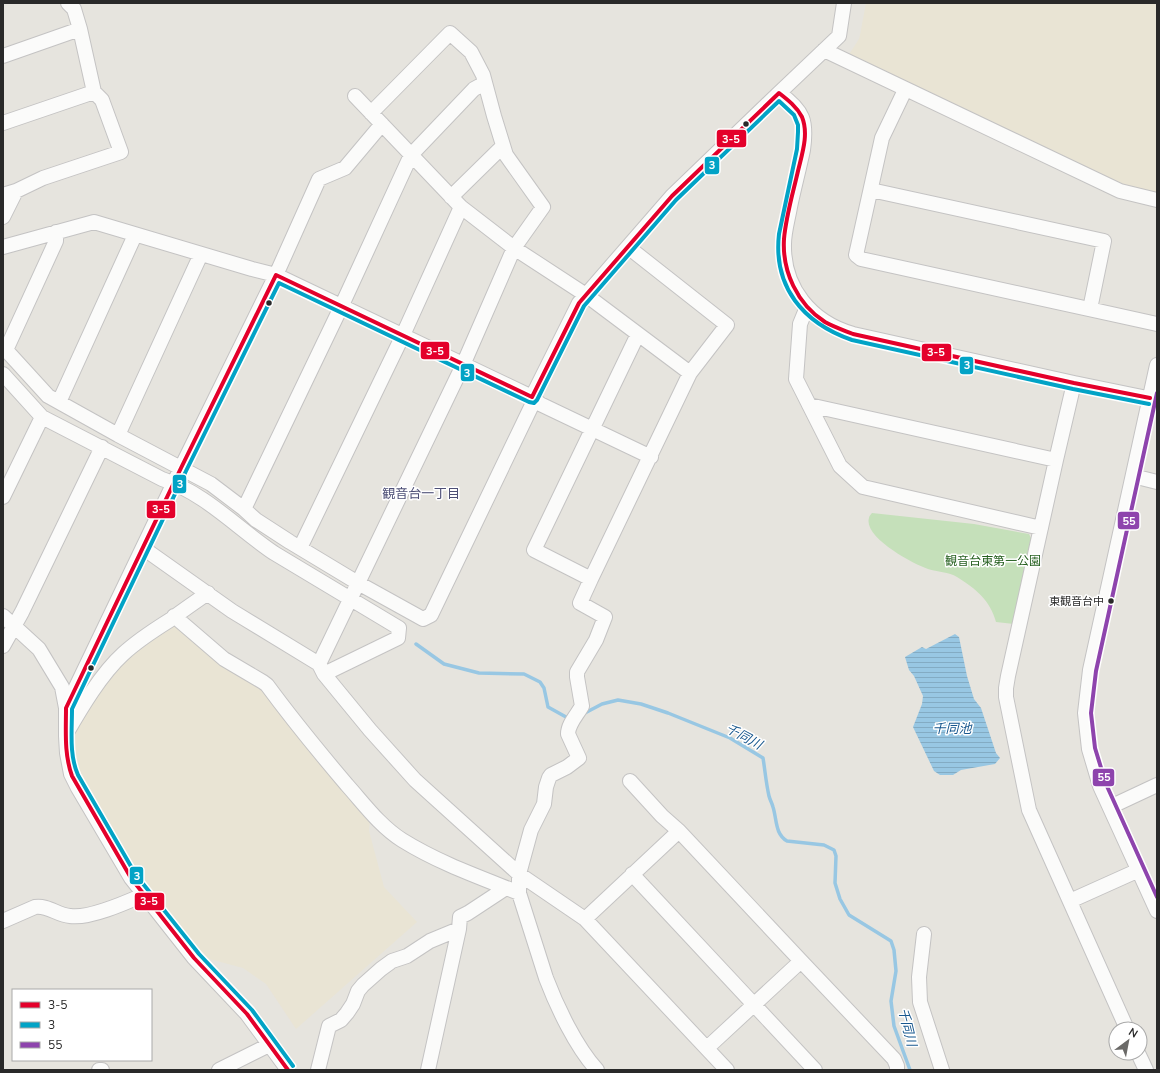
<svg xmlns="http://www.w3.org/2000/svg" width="1160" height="1073" font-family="'Nunito Sans','Noto Sans JP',sans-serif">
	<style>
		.education { fill: #e9e4d4 }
		.park { fill: #c5e0ba }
		.water { fill: url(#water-rules) }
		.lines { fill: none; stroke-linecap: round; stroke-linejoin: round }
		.stream { stroke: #98c7e3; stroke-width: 3.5 }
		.minor-casing { stroke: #c4c3c3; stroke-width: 16 }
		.minor { stroke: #fbfbfa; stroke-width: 14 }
		.bus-1-casing { stroke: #fff; stroke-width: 7 }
		.bus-2-casing { stroke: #fff; stroke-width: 7 }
		.bus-3-casing { stroke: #fff; stroke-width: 7 }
		.bus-1 { stroke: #e4002b; stroke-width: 4 }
		.bus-2 { stroke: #02a3c6; stroke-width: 4 }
		.bus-3 { stroke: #8e44ad; stroke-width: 4 }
		.bus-dot { fill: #292929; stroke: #fff; stroke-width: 1.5 }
		.labels { text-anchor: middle; stroke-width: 3; stroke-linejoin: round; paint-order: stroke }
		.bus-label { font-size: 11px; fill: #292929; stroke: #fff; text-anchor: end }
		.park-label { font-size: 12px; fill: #255f1f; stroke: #fff }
		.neighbourhood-label { font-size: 13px; fill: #4d4f76; stroke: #fff }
		.water-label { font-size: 13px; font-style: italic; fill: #17578e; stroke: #fff }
		.line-badge { stroke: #fff; stroke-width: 1.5 }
		.badge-label { font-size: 11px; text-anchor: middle; font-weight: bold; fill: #fff }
	</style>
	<defs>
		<pattern id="water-rules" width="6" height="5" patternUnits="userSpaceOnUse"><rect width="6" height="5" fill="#98c7e3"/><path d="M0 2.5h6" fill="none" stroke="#83abc3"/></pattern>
	</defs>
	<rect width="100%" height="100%" fill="#e6e4de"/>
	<!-- education -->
	<path class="education" d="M866,3h291v190l-38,-9 -271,-128 11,-17 1,-4z
		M172,625l4,1 85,60 109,133 -1,12 15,56 33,35 -121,107 -30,-45 -23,-16 -41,-11 -61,-77 -49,-79 -16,-32 -2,-26 2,-14 32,-52 23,-25z"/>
	<!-- park -->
	<path class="park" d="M872,513l102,11 55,10 3,6 -18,84 -18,-2c-6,-22 -20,-33 -39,-45 -8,-5 -20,-5 -29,-8 -15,-5 -65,-32 -59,-51 0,-2 2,-4 3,-5z"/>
	<!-- water -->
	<path class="water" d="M955,634l4,3 8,39 7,23 7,9 15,45 4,5 -5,6 -34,6 -8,5h-13l-6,-4 -21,-44 9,-23 1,-8 -9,-20 -5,-6 -4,-13 17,-10 4,2z"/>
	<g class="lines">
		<!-- stream -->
		<path class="stream" d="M416,644l28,20 35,9 45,1 16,8 4,6 4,19 18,10h4
			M583,714l19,-10 16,-4 23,4 27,9 62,25 33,20c2,12 3,25 6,38 1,4 3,7 4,11 4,13 2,27 14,34l37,4 10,5 2,6 -1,27 5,16 9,16 42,26 3,9 2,21 -5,30 3,25 16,44"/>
		<!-- minor casing -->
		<g class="minor-casing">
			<path id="minor" d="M824,50l296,141 37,9
				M3,56l77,-27
				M905,90l-23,48 -26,117 5,4 296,65
				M779,93l60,-57 5,-33
				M355,96l106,111 53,41 72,47 104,78
				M3,123l91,-31
				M871,190l233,51 -14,68
				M3,195l13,-4 27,-13 78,-26 -19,-52 -8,-8 -14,-63 -6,-20 -6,-6
				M451,197l52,-51
				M3,217l13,-26
				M56,232v9l-50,109 42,46 70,39 93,49 33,25 12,11 34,22 68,41 65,36 8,-4 101,-210v-8l8,7 111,53
				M3,247l91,-25 158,47 24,6 43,-96 26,-11 37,-44
				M628,247l99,78 -37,48 -99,206 -57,-29 104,-216
				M807,307l-7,17 -4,55 44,87 23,21 178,41
				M1157,365l-67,305 -5,43 4,36 11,37 57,125
				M3,374l39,43 120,62c43,14 75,49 112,74l125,75 -1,10 -74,36
				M1074,383l-18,77 -48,216 -2,12v9l23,113 98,219
				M59,402l76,-167
				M809,405l247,55
				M118,435l83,-181
				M1133,476l24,6
				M3,497l39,-80
				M244,509l98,-204 69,-150 63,-66 11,-6
				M143,548l89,63 87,53 5,10 46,56 45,50 104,94 66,45 142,151
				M300,548l103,-213 58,-128
				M591,579l-11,24 25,14 -9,23 -19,32v5l5,29c-5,9 -14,18 -14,28l11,24 -12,9 -16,8 -2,3 -3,9 -2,17 -13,26 -12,44v19l27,85c11,29 30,69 51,92
				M3,616l36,33 23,38 4,21v28l1,17 4,21 7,14 53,90 63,80 53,56 41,56
				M174,616l50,43 39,23 4,3c25,34 52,67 80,100 17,19 33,41 55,55 37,23 77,37 117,53
				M3,646l19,-34 80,-165
				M319,664l144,-299 51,-117 29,-41 -37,-52 -12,-39 -11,-41 -12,-23 -21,-19 -79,80
				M66,708l115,-240 95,-193 256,122 47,-94 93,-107 107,-103c25,18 28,28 24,57 -4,19 -9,38 -13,57 -2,12 -6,25 -6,37 -1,44 27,78 69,90l221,49 83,17
				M66,734c15,-26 35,-60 57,-80 14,-13 31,-24 47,-34 12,-9 25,-18 38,-27
				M1110,807l47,-22
				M679,831l122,130 93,98 3,7v4
				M632,874l183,196
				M1070,901l69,-31
				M585,919l94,-88 -17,-15 -32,-35
				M3,921l32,-14c13,-2 22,8 35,9 19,3 55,-13 73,-21
				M924,934l-5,43 1,25 22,68
				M707,1048l94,-87
				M1138,1053l8,17
				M99,1070h3
				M219,1070l50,-25
				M318,1070l11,-44 12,-6 6,-7 6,-9 5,-13 5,-6 18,-16 11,-8 15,-5 23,-15 29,-12
				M428,1070l31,-141 1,-12 8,-4 38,-25"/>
		</g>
		<!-- minor -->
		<use href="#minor" class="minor"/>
		<!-- bus-1 casing -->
		<g class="bus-1-casing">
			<path id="bus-1" d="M288,1070l-41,-56 -53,-56 -63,-80 -59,-102c-8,-22 -6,-45 -6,-68l115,-240 95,-193 256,122 47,-94 93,-107 107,-103c9,7 18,14 23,24 7,17 0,37 -4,54 -5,22 -12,45 -14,68 -2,32 13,65 41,83 9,5 18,8 28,12l221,49 76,15"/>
		</g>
		<!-- bus-2 casing -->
		<g class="bus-2-casing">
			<path id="bus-2" d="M293,1066l-41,-56 -53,-56 -63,-79 -58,-100c-9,-20 -6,-44 -6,-66l114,-238 93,-188 250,119 5,1 3,-3 47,-94 92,-106 103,-99 15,14 4,10v7l-1,17 -18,85c-6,53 24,89 73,106l221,49 76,15"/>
		</g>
		<!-- bus-3 casing -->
		<g class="bus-3-casing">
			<path id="bus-3" d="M1157,393l-61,278 -5,42 4,35 11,36 51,113"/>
		</g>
		<!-- bus-1 -->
		<use href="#bus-1" class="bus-1"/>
		<!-- bus-2 -->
		<use href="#bus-2" class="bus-2"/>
		<!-- bus-3 -->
		<use href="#bus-3" class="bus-3"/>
	</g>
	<!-- markers -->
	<g class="bus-dot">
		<circle cx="746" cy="124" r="3.5"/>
		<circle cx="269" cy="303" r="3.5"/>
		<circle cx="1111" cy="601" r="3.5"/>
		<circle cx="91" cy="668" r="3.5"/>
	</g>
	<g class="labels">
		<!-- bus labels -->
		<g class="bus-label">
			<text x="1104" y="605">東観音台中</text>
		</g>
		<!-- park labels -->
		<g class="park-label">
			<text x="993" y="565">観音台東第一公園</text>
		</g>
		<!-- neighbourhood labels -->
		<g class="neighbourhood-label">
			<text x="421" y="498">観音台一丁目</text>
		</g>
		<!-- water labels -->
		<g class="water-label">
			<text x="952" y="733">千同池</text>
			<text transform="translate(744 736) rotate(28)" y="5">千同川</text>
			<text transform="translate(908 1027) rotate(76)" y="5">千同川</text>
		</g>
	</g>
	<g class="line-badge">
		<rect x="716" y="129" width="31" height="19" rx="4" fill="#e4002b"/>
		<rect x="704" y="156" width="16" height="19" rx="4" fill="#02a3c6"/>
		<rect x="420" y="341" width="30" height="19" rx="4" fill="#e4002b"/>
		<rect x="921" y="343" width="31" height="19" rx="4" fill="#e4002b"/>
		<rect x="959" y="356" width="15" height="19" rx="4" fill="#02a3c6"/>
		<rect x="460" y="363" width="15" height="19" rx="4" fill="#02a3c6"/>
		<rect x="172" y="474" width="15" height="20" rx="4" fill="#02a3c6"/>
		<rect x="146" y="500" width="30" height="19" rx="4" fill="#e4002b"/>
		<rect x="1117" y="511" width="23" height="19" rx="4" fill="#8e44ad"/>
		<rect x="1092" y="768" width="23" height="19" rx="4" fill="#8e44ad"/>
		<rect x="129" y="866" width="15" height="19" rx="4" fill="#02a3c6"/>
		<rect x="134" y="892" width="31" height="19" rx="4" fill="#e4002b"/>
	</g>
	<g class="badge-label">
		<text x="731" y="143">3-5</text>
		<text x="712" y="169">3</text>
		<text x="435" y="355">3-5</text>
		<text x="936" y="356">3-5</text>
		<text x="967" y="369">3</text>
		<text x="467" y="377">3</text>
		<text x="180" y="488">3</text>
		<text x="161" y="513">3-5</text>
		<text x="1129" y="525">55</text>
		<text x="1104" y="781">55</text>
		<text x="137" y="880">3</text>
		<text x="149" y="905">3-5</text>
	</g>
	<!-- border -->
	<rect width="1160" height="1073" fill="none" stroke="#292929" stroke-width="8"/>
	<!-- legend -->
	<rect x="12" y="989" width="140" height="72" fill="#ffffff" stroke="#a9a9a9"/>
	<rect x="20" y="1002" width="20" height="6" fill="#e4002b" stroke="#a9a9a9"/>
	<text x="48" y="1009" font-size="12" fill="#292929">3-5</text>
	<rect x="20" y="1022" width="20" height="6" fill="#02a3c6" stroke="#a9a9a9"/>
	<text x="48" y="1029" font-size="12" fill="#292929">3</text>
	<rect x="20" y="1042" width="20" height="6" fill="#8e44ad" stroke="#a9a9a9"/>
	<text x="48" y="1049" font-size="12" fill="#292929">55</text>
	<!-- north arrow -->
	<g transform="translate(1128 1041) rotate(32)"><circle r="19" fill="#ffffff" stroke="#a9a9a9"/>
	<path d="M0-3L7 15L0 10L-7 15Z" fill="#6b6a68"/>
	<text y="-6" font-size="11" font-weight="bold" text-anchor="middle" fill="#292929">N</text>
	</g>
</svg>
